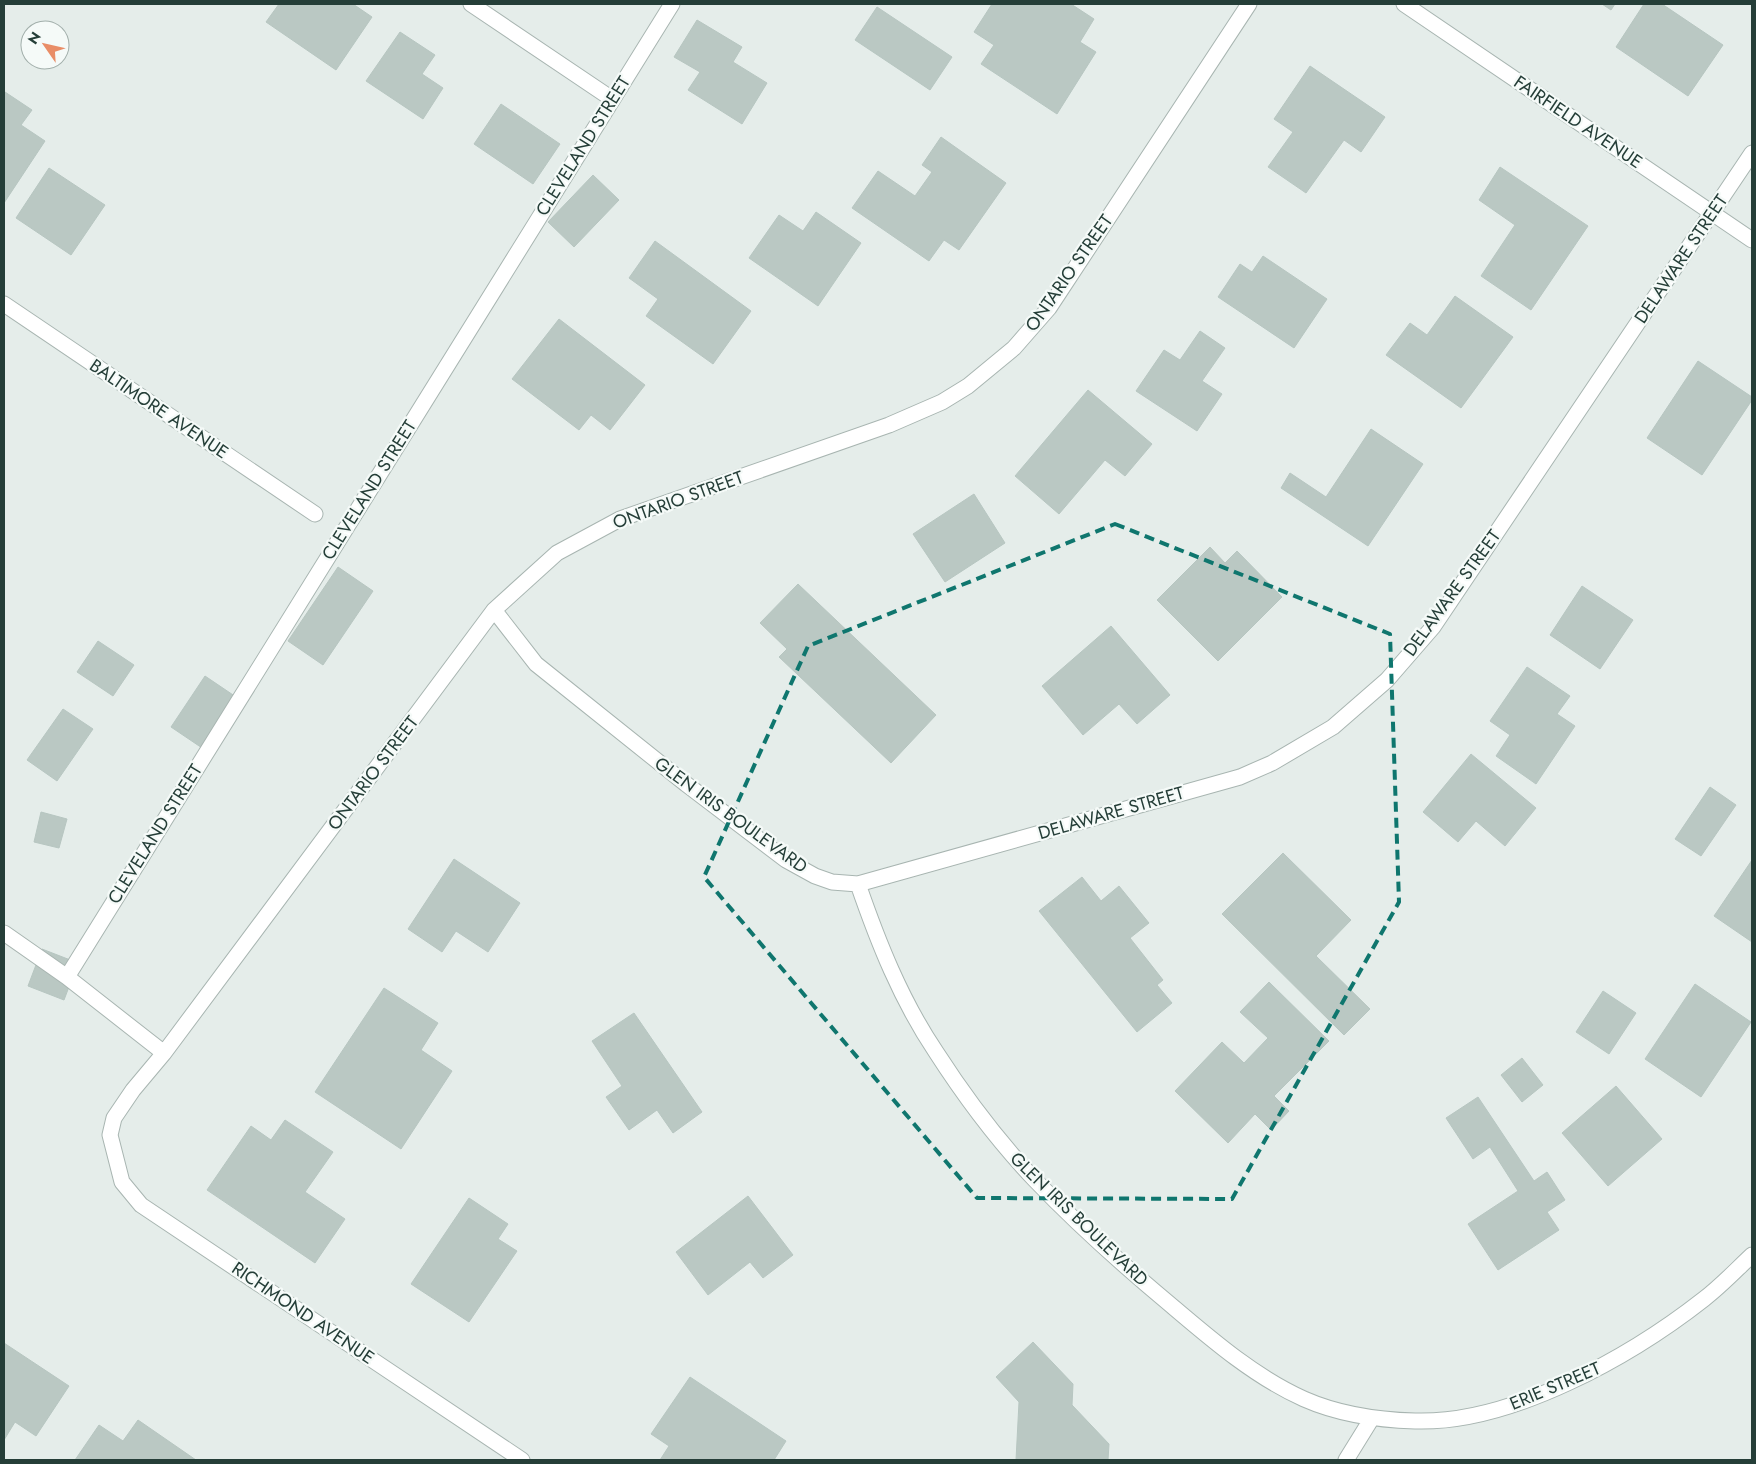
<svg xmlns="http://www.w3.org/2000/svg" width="1756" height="1464" font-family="Jost,sans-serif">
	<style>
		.building { fill: #bac8c3; stroke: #b7c6c1 }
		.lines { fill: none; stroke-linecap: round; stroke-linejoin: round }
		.minor-casing { stroke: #a8b5b1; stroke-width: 17 }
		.tertiary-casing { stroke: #a8b5b1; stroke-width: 17 }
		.minor { stroke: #fff; stroke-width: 15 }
		.tertiary { stroke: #fff; stroke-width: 15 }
		.marked { fill: none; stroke: #0f766e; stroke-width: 4; stroke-dasharray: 10 6; stroke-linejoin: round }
		.labels { text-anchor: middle; stroke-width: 4.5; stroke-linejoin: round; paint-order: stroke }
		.street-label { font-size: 18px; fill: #253e38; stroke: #f5faf8 }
	</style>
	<rect width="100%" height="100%" fill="#e5edea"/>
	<!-- building -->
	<path class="building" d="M279,4h74l19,13 -36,53 -70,-48z
		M992,4h79l23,15 -14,23 16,10 -39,62 -76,-50 13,-19 -20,-13z
		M1602,4h13l-4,6z
		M1644,4h18l61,41 -35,51 -72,-49z
		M877,7l75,50 -22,33 -75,-50z
		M697,20l45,27 -9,15 34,21 -25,41 -54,-34 12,-18 -26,-15z
		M400,32l35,23 -13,19 21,14 -20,31 -57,-38z
		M1310,66l75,51 -24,35 -17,-12 -38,53 -38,-26 25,-35 -19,-13z
		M5,92l27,18 -11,15 24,16 -41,62z
		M501,104l59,40 -27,40 -59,-40z
		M941,137l65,46 -47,67 -15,-10 -15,21 -77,-53 26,-37 37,25 17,-24 -10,-7z
		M1500,167l88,59 -57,84 -50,-34 34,-51 -36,-25z
		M49,168l56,37 -34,50 -55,-37z
		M593,175l26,25 -45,47 -26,-25z
		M816,212l45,31 -43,63 -69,-48 30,-43 24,16z
		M655,241l96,70 -38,53 -67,-48 12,-17 -29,-21z
		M1263,256l64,43 -33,49 -76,-51 22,-33 12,8z
		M1455,296l58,41 -52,71 -75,-53 24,-32 17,12z
		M559,319l86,66 -35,45 -19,-15 -12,15 -67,-51z
		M1200,331l25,17 -23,33 20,13 -25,37 -61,-40 28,-41 16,10z
		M1698,361l54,36v3l-50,75 -55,-37z
		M1088,390l64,54 -27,32 -20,-16 -46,54 -44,-38z
		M1371,429l52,35 -55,82 -87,-58 9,-15 36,24z
		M974,494l31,49 -60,39 -32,-48z
		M1210,547l15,16 12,-12 45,46 -64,64 -61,-61z
		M338,567l35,24 -50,74 -35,-24z
		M798,584l138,131 -45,48 -112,-106 8,-8 -27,-26z
		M1582,586l51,34 -33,49 -50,-34z
		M1111,626l59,69 -33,29 -18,-20 -36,31 -41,-49z
		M98,641l36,24 -21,31 -36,-24z
		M1527,667l43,29 -13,18 18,12 -39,58 -40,-28 14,-21 -20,-14z
		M205,676l40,27 -34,51 -40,-27z
		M63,709l30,20 -36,52 -30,-21z
		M1471,754l65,54 -31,38 -29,-25 -18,21 -35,-30z
		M1710,787l26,18 -35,51 -26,-17z
		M41,812l26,7 -8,29 -25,-6z
		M1283,853l68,67 -35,36 54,53 -26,26 -122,-121z
		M454,859l66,44 -32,49 -32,-21 -14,21 -34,-23z
		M1752,860v82l-38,-26z
		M1082,877l19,24 18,-15 30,37 -19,15 33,42 -6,5 15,18 -35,29 -98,-121z
		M42,949l36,14 -14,37 -36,-14z
		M1269,982l60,59 -55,55 15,15 -18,19 -16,-16 -27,29 -53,-52 47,-49 22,21 24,-25 -28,-26z
		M1695,984l56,38 -50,75 -56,-38z
		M384,988l54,35 -17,27 31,21 -51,78 -86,-57z
		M1603,991l33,22 -27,41 -33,-22z
		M634,1013l68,99 -29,21 -16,-23 -28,20 -23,-33 16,-11 -30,-45z
		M1522,1058l21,27 -21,17 -21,-27z
		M1616,1086l46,53 -54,47 -46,-53z
		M1478,1097l56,84 13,-9 18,28 -18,12 12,18 -61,40 -30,-46 50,-33 -28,-44 -17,12 -27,-41z
		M285,1120l48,32 -28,40 40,27 -30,44 -108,-73 44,-64 20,14z
		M748,1196l45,59 -30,23 -13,-16 -42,33 -32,-43z
		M469,1198l39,26 -10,15 19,12 -48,71 -58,-38z
		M1033,1342l40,42 -1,21 37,39 -1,16h-92l3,-58 -23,-25z
		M4,1343l65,43 -33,50 -21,-14 -11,18z
		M690,1377l96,64 -12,19h-114l9,-14 -18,-12z
		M138,1420l58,40h-121l24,-35 24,16z"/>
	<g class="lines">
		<!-- minor casing -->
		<g class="minor-casing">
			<path id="minor" d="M471,4l141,95
				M4,304l311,210
				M494,610l42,54 150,120 100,76 29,16 17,6 26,2 382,-107 32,-14 61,-36 54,-47 46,-53 319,-474
				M858,884c20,58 43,116 78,168 29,45 62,89 99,128 43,45 89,86 137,126 40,34 83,71 132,93 34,15 74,21 111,22 96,3 215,-64 289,-122 17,-13 32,-29 48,-44
				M4,933l63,44 97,76
				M67,977l605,-973
				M522,1460l-381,-255 -19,-23 -12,-47 4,-17 19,-28 31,-37 330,-443 63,-57 63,-34 269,-94 53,-23 26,-16 46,-38 35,-40 200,-304
				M1346,1460l26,-42"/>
		</g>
		<!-- tertiary casing -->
		<g class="tertiary-casing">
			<path id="tertiary" d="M1404,4l348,236"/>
		</g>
		<!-- minor -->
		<use href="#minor" class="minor"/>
		<!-- tertiary -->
		<use href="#tertiary" class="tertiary"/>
	</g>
	<!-- marked area -->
	<path class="marked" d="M1115,524l275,110 9,268 -167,297 -255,-1 -273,-321 104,-231z"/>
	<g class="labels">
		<!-- street labels -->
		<g class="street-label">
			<text transform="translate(1578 122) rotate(34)" y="6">FAIRFIELD AVENUE</text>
			<text transform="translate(583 146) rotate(-58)" y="6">CLEVELAND STREET</text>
			<text transform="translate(1681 259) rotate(-56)" y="6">DELAWARE STREET</text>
			<text transform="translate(1069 273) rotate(-55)" y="6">ONTARIO STREET</text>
			<text transform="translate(159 409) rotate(34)" y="6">BALTIMORE AVENUE</text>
			<text transform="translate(369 490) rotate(-58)" y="6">CLEVELAND STREET</text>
			<text transform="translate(678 500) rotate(-20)" y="6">ONTARIO STREET</text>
			<text transform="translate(1452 593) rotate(-54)" y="6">DELAWARE STREET</text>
			<text transform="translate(373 773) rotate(-53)" y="6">ONTARIO STREET</text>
			<text transform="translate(1111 813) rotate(-16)" y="6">DELAWARE STREET</text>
			<text transform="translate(731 815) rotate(36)" y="6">GLEN IRIS BOULEVARD</text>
			<text transform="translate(155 834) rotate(-58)" y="6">CLEVELAND STREET</text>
			<text transform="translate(1079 1219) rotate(44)" y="6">GLEN IRIS BOULEVARD</text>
			<text transform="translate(303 1313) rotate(34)" y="6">RICHMOND AVENUE</text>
			<text transform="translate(1555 1386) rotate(-23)" y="6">ERIE STREET</text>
		</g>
	</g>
	<!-- border -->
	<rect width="1756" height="1464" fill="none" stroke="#253e38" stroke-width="10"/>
	<!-- north arrow -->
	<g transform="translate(45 45) rotate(304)"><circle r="24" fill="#f5faf8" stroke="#a2afab"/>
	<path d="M0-4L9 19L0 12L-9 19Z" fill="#e98d67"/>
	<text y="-8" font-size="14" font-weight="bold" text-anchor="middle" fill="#253e38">N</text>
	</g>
</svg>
